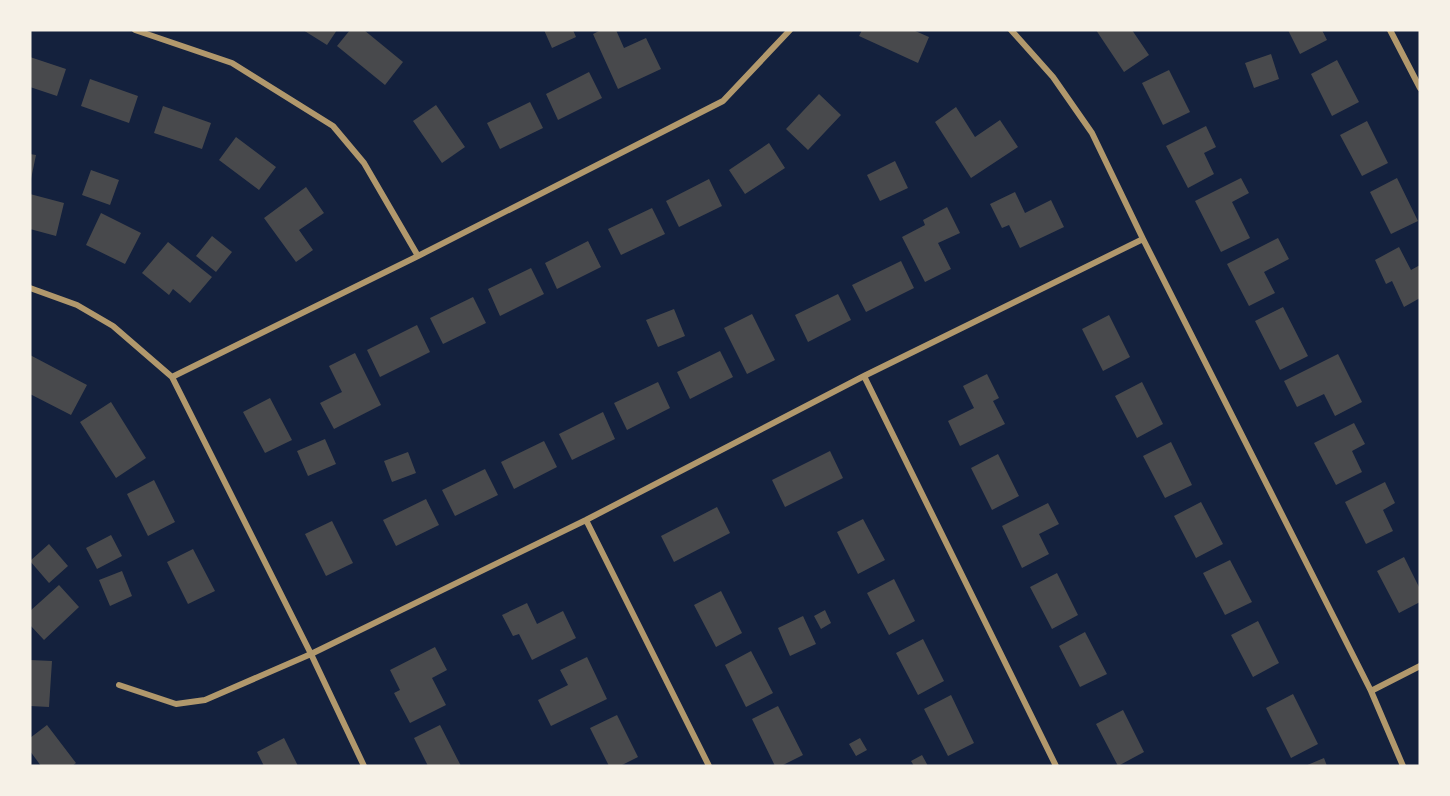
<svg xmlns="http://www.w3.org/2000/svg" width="1450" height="796" font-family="Barlow,sans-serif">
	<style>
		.building { fill: #48494c }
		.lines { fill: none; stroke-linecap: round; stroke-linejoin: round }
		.minor { stroke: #b1986c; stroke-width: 6 }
	</style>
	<rect width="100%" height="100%" fill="#14213d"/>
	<!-- building -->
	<path class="building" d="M303,30h34l-10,15z
		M350,30h14l39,32 -18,23 -48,-39z
		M544,30h29l3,7 -24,11z
		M601,30h15l8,18 22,-10 15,31 -43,20 -25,-55z
		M862,30h51l16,7 -11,26 -59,-27z
		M1096,30h36l17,25 -25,17z
		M1288,30h34l5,10 -27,14z
		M1271,54l8,25 -25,9 -9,-25z
		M30,57l36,12 -9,27 -27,-9z
		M1337,60l22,42 -27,14 -21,-42z
		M1169,70l21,42 -27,13 -21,-42z
		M589,72l13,26 -44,22 -12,-26z
		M90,79l48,17 -9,27 -48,-17z
		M819,94l22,21 -33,35 -22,-21z
		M530,102l13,26 -43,21 -13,-26z
		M436,105l29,42 -23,16 -29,-42z
		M163,106l48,17 -9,26 -48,-16z
		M956,107l19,30 25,-17 18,27 -47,31 -36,-56z
		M1367,121l21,42 -26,13 -22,-41z
		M1206,126l10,21 -12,6 10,21 -26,14 -22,-42z
		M236,137l40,30 -17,23 -40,-30z
		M769,143l16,25 -40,26 -16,-24z
		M30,154l6,1 -5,24h-1z
		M895,161l13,27 -28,13 -13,-26z
		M91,170l28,10 -9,25 -28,-10z
		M1241,178l8,15 -17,9 18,36 -29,14 -26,-51z
		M1397,178l21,43 -27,13 -21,-42z
		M709,179l13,27 -43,21 -13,-26z
		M306,187l18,26 -25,17 14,20 -17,12 -32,-44z
		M1015,192l10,21 26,-13 13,27 -44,21 -11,-23 -7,3 -12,-24z
		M30,194l34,9 -8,33 -26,-7z
		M947,207l13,26 -22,10 13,26 -26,13 -23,-45 23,-12 -2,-5z
		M652,208l13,26 -44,21 -13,-26z
		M101,213l40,20 -16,31 -39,-19z
		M212,236l20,16 -16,20 -20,-16z
		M1278,238l11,21 -25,13 11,21 -26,13 -22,-42z
		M588,241l13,26 -44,22 -12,-26z
		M168,242l44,35 -22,26 -17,-14 -4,6 -27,-22z
		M1399,247l12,23 9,-5v33l-16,9 -12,-26 -6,3 -11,-24z
		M901,261l13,27 -48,24 -14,-27z
		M531,268l13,26 -44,22 -12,-27z
		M838,294l13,26 -43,22 -13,-27z
		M473,297l13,26 -43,21 -13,-26z
		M1283,307l25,49 -28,14 -25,-49z
		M674,309l11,27 -27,11 -12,-27z
		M752,314l23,46 -28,14 -23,-46z
		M1109,315l21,42 -27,14 -21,-42z
		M417,325l13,27 -50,25 -13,-27z
		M720,351l13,26 -43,22 -13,-27z
		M355,353l26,52 -47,24 -14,-26 22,-11 -13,-26z
		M1338,354l24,48 -27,14 -11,-22 -27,13 -13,-26z
		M30,355l57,30 -16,30 -41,-21z
		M987,374l12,24 -6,3 12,23 -45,22 -12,-25 26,-13 -11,-22z
		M658,382l12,26 -43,22 -13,-27z
		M1142,382l21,42 -26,14 -22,-42z
		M270,398l22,42 -27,13 -22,-41z
		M111,402l35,56 -30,20 -36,-56z
		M603,412l12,27 -43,21 -13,-26z
		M1354,423l11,21 -13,7 10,21 -26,13 -22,-42z
		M325,439l11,25 -28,12 -11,-25z
		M544,441l13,26 -43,22 -13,-27z
		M1171,442l21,43 -27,13 -22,-42z
		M830,451l13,27 -58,29 -13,-27z
		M408,452l8,21 -24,9 -8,-21z
		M998,454l21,42 -27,14 -21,-42z
		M485,469l13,26 -43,21 -13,-26z
		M154,480l21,42 -27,14 -21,-42z
		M1385,482l10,21 -12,7 10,21 -27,13 -21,-42z
		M426,499l13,26 -43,21 -13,-26z
		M1201,502l22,42 -27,14 -22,-42z
		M1048,503l11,21 -20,10 10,20 -27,14 -20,-42z
		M717,507l13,26 -56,29 -13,-26z
		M863,519l22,41 -27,14 -21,-42z
		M332,521l21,42 -27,13 -21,-42z
		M111,535l11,21 -25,13 -11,-21z
		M49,544l19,22 -19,17 -19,-22z
		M193,549l22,42 -27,13 -21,-42z
		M1404,557l16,32v13l-21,11 -22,-42z
		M1230,560l22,42 -27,13 -22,-42z
		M122,571l10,25 -22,10 -11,-26z
		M1057,573l21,42 -26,14 -22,-42z
		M894,579l21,42 -26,14 -22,-42z
		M59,585l20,22 -35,33 -14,-15v-14z
		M721,591l21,42 -26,14 -22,-42z
		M527,603l10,21 26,-13 13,27 -44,22 -13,-26 -6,2 -11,-21z
		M825,610l6,13 -10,6 -7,-13z
		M803,616l13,28 -26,12 -12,-28z
		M1258,621l21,42 -26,14 -22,-42z
		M1085,632l22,42 -27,13 -21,-41z
		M923,639l21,42 -26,14 -22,-42z
		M435,647l12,23 -15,8 14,27 -36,18 -16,-30 6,-3 -10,-20z
		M751,651l22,42 -27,14 -21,-42z
		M587,657l20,42 -56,27 -13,-26 30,-15 -8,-15z
		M30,660l22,1 -3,46 -19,-1z
		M1293,694l25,50 -27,14 -25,-50z
		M951,695l23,48 -26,13 -24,-47z
		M778,706l25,49 -22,11h-6l-23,-47z
		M1123,710l21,42 -26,14 -22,-42z
		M617,715l21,42 -18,9h-11l-19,-38z
		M47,725l29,38 -4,3h-31l-11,-15v-13z
		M440,725l21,41h-33l-14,-28z
		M284,738l14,28h-34l-7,-14z
		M860,738l7,12 -11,6 -7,-12z
		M922,755l6,11h-14l-3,-5z
		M1324,758l3,8h-22z"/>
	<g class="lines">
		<!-- minor -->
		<path class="minor" d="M135,30l97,33 101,63 31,37 54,93
			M1011,30l42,47 39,56 51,106 228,452 32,75
			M1390,30l30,58
			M30,288l47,17 36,21 59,51 139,277 53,112
			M864,376l192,390
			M172,377l246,-121 305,-155 67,-71
			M586,520l123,246
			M119,685l57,19 29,-4 106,-46 275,-134 278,-144 279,-137
			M1371,691l49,-25"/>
	</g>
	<!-- border -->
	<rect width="1450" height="796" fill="none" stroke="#f6f1e7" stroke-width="63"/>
</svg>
